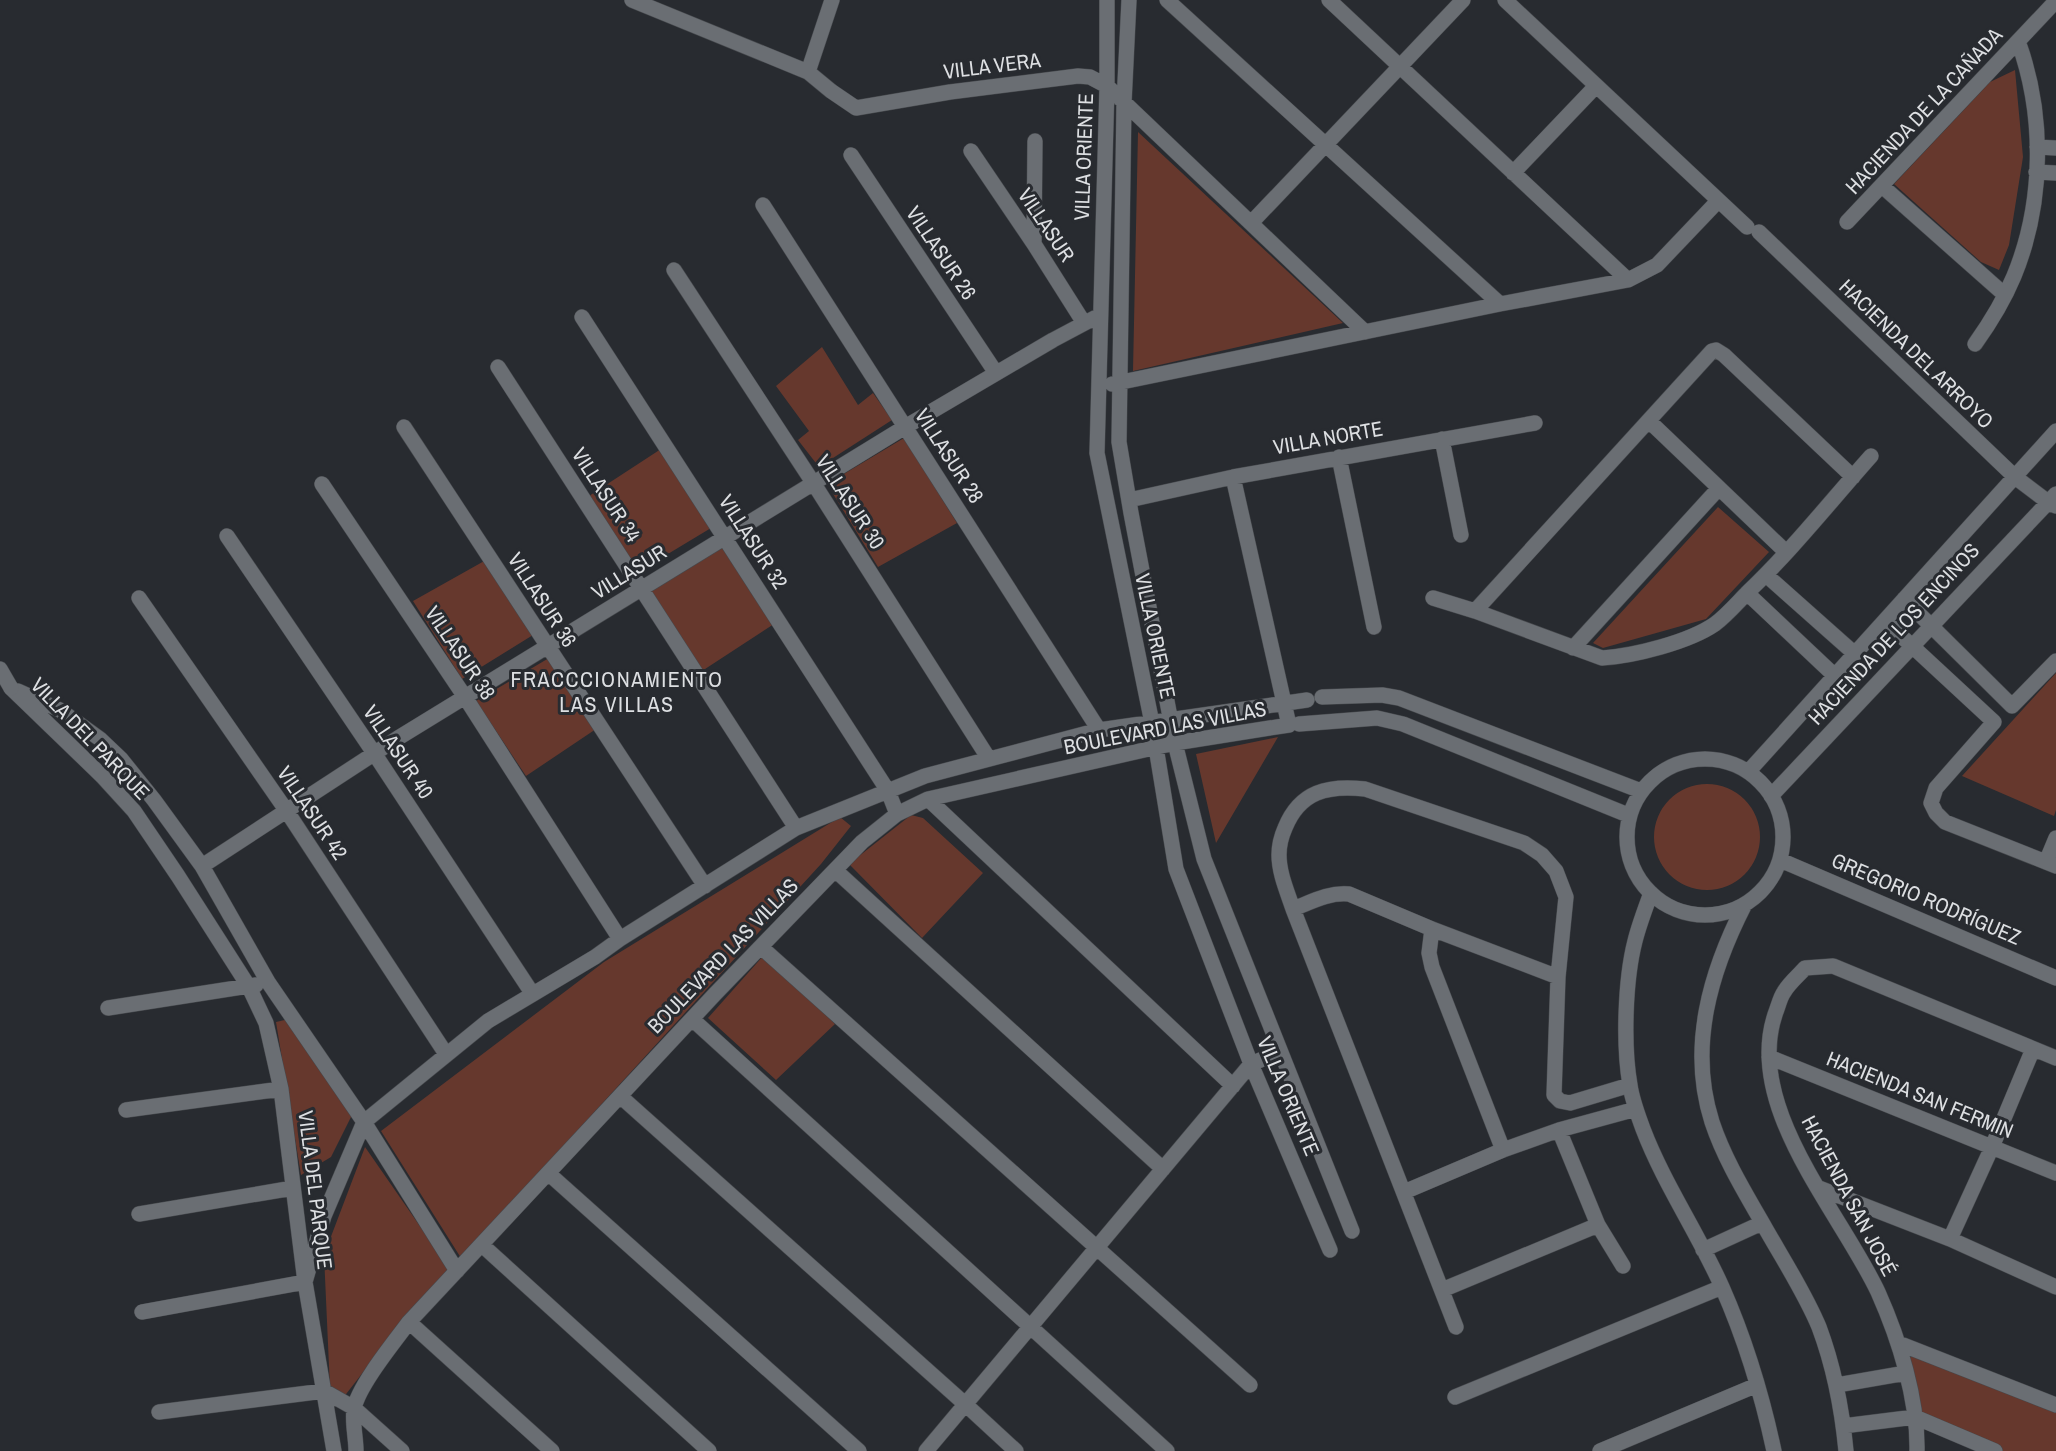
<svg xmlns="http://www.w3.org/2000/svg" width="2056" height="1451" font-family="'Archivo Narrow',sans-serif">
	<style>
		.green { fill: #66382d }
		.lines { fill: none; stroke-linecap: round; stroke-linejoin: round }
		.street-casing { stroke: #46494d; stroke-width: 16 }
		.secondary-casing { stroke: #46494d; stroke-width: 16 }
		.street { stroke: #6a6e73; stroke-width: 15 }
		.secondary { stroke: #6a6e73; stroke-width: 15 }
		.labels { text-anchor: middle; stroke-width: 6; stroke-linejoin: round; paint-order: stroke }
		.street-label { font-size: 21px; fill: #dddfe2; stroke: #282b30 }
		.neighbourhood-label { font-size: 22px; letter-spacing: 1.5px; fill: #dddfe2; stroke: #282b30 }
	</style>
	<rect width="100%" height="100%" fill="#282b30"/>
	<!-- green -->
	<path class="green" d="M2015,70l8,87 -14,88 -10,25 -18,-8 -87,-78 96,-102z
		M1138,132l205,191 -210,48z
		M822,347l36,58 15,-12 19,27 -73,47 -21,-27 11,-9 -33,-45z
		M904,438l53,85 -79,44 -51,-83z
		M661,449l50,79 -73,44 -49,-76z
		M1718,507l51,45 -63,67 -103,29 -10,-5z
		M726,546l48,78 -72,47 -52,-82z
		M486,560l47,75 -71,44 -49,-78z
		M549,658l47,71 -70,47 -50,-75z
		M2056,673v137l-2,6 -92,-40z
		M1278,737l-62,106 -20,-89z
		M1654 837a53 53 0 1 1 106 0a53 53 0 1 1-106 0Z
		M911,815l12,3 60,55 -61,65 -73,-74z
		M840,817l11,9 -30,38 -360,394 -80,-127 223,-169z
		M764,955l71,69 -59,56 -68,-62z
		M289,1019l63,96 -21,42 -30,18 -25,-153z
		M365,1147l84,121 -43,49 -63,81 -13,-10 -6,-133z
		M1898,1343l158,62v46h-61l-80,-34z"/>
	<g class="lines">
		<!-- street casing -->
		<g class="street-casing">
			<path id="street" d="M632,0l176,72 23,19 25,17 94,-16 128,-16 12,1 17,9 258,246
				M1107,0v86l-10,367 55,270 24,146 75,195 79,186
				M1129,0l-5,103 -5,339 12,71 44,230 29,116 148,372
				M1167,0l333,304
				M1329,0l299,280
				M1505,0l242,227
				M808,72l24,-72
				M2037,147l19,1
				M971,151l63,93 50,79
				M851,155l145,218
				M2036,172l20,1
				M1513,173l83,-87
				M1882,186l123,109
				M763,205l336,525
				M1847,222l208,-220
				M1251,223l212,-223
				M1759,232l256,245 33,25 8,4
				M1034,244l1,-103
				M674,270l140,214 175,275
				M582,317l306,474 9,23
				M1975,344c15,-21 29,-44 39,-68 30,-73 31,-161 4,-235
				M498,367l298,461
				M1112,384l388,-80 128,-24 29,-15 61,-64
				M1649,421l137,131
				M404,427l301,459
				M1442,439l19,96
				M1339,457l35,170
				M1853,477l-129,-122 -8,-5 -4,1 -237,260 127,47c32,-2 87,-16 113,-34 12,-9 23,-22 33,-32 44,-42 82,-90 123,-136
				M322,484l143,213 155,242
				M1129,500l104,-23 302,-54
				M227,536l147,217 158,240
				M1766,575l89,79
				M1747,593l88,83
				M139,598l147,212 160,244
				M1433,598l42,13
				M1904,599l108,107 44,-45
				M1885,621l109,101 -58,66 -5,15 5,10 9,9 111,44
				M1573,648l146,-160
				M11,688l91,88 32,35 44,65 71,111 17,36 15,66 24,193 29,169
				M18,691l42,19 40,29 21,20 33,41 48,66 66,116 96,140 93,149
				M1322,697l60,-2 17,3 242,93
				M1299,724l78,-6 26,6 225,91
				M1627 837a78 78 0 1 1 156 0a78 78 0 1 1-156 0Z
				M1748,772l308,-341
				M1771,796l285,-302
				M928,799l305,287
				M1780,860l276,118
				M2046,862l10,-24
				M202,866l196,-128 507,-311 148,-87 47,-25
				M835,870l328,299
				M1651,893c-6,16 -12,32 -16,48 -10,39 -12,104 -5,144 2,15 8,30 13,44 21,55 55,104 79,158 23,52 40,108 52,164
				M1745,904c-35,68 -57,143 -33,218 12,36 32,69 51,102 19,34 41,67 56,103 15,40 23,82 27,124
				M1293,909c18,-7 36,-17 56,-15l83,35 126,48
				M1432,929l-3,24 3,14 71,183
				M761,947l489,438
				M108,1008l148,-23
				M692,1019l475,432
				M1769,1057l287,116
				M620,1096l345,308 51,47
				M126,1110l155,-21
				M1559,1130l39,95 25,41
				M548,1173l311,278
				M1819,1188l131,51 106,48
				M1404,1192l99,-42 56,-20 77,-21
				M139,1214l154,-26
				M1950,1239l42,-92 41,-98
				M482,1245l227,206
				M1703,1250l59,-27
				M1442,1290l156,-65
				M142,1312l163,-30 19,-66 40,-94 124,-101 107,-64 25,-18 176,-111 129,-52 174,-46 208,-30
				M409,1322l143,129
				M1456,1327l-163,-418c-6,-18 -14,-36 -14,-54 0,-10 2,-18 6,-27 15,-37 43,-43 80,-39l159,54 18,12 14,16 10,26 -8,80 -4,118 6,6 10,2 60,-18
				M1898,1343l158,62
				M1837,1385l69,-12
				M1455,1397l267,-110
				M159,1412l165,-21 30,17 48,43
				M1843,1426l72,-9 80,34
				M356,1451c0,-13 -4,-29 -2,-42 4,-23 41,-68 55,-87l306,-328 147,-152 35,-28 31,-15 247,-56 114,-18 -56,-248
				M926,1451l325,-387 28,-12
				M1600,1451l157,-66
				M1917,1451c1,-52 -18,-112 -39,-159 -38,-81 -138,-189 -101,-283 2,-6 4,-13 7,-17 5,-9 15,-17 21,-24l28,-2 223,92"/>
		</g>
		<!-- secondary casing -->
		<g class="secondary-casing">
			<path id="secondary" d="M0,669l11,19"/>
		</g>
		<!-- street -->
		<use href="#street" class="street"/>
		<!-- secondary -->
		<use href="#secondary" class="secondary"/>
	</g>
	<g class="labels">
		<!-- street labels -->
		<g class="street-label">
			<text transform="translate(992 66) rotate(-7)" y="7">VILLA VERA</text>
			<text transform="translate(1924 111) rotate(-47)" y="7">HACIENDA DE LA CAÑADA</text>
			<text transform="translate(1084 157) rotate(-88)" y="7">VILLA ORIENTE</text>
			<text transform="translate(1046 225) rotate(56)" y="7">VILLASUR</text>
			<text transform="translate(941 253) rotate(56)" y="7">VILLASUR 26</text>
			<text transform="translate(1916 354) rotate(44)" y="7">HACIENDA DEL ARROYO</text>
			<text transform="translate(1328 438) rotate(-10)" y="7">VILLA NORTE</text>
			<text transform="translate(949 456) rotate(57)" y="7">VILLASUR 28</text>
			<text transform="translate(606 495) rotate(57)" y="7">VILLASUR 34</text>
			<text transform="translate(850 502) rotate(57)" y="7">VILLASUR 30</text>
			<text transform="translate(753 542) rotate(57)" y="7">VILLASUR 32</text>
			<text transform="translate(629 572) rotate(-32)" y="7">VILLASUR</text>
			<text transform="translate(542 600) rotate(57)" y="7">VILLASUR 36</text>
			<text transform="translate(1894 634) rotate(-47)" y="7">HACIENDA DE LOS ENCINOS</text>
			<text transform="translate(1155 636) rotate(78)" y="7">VILLA ORIENTE</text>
			<text transform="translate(460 653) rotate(56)" y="7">VILLASUR 38</text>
			<text transform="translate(1165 728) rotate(-11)" y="7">BOULEVARD LAS VILLAS</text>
			<text transform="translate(90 739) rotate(46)" y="7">VILLA DEL PARQUE</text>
			<text transform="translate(398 752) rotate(56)" y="7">VILLASUR 40</text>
			<text transform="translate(312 813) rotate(56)" y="7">VILLASUR 42</text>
			<text transform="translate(1926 899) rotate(23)" y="7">GREGORIO RODRÍGUEZ</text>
			<text transform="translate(723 956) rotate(-46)" y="7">BOULEVARD LAS VILLAS</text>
			<text transform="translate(1920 1095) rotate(22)" y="7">HACIENDA SAN FERMIN</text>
			<text transform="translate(1288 1096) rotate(67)" y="7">VILLA ORIENTE</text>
			<text transform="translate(315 1190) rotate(83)" y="7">VILLA DEL PARQUE</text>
			<text transform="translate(1849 1196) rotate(62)" y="7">HACIENDA SAN JOSÉ</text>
		</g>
		<!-- neighbourhood labels -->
		<g class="neighbourhood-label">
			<text x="617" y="687">FRACCCIONAMIENTO<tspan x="617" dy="25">LAS VILLAS</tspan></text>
		</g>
	</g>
</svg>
